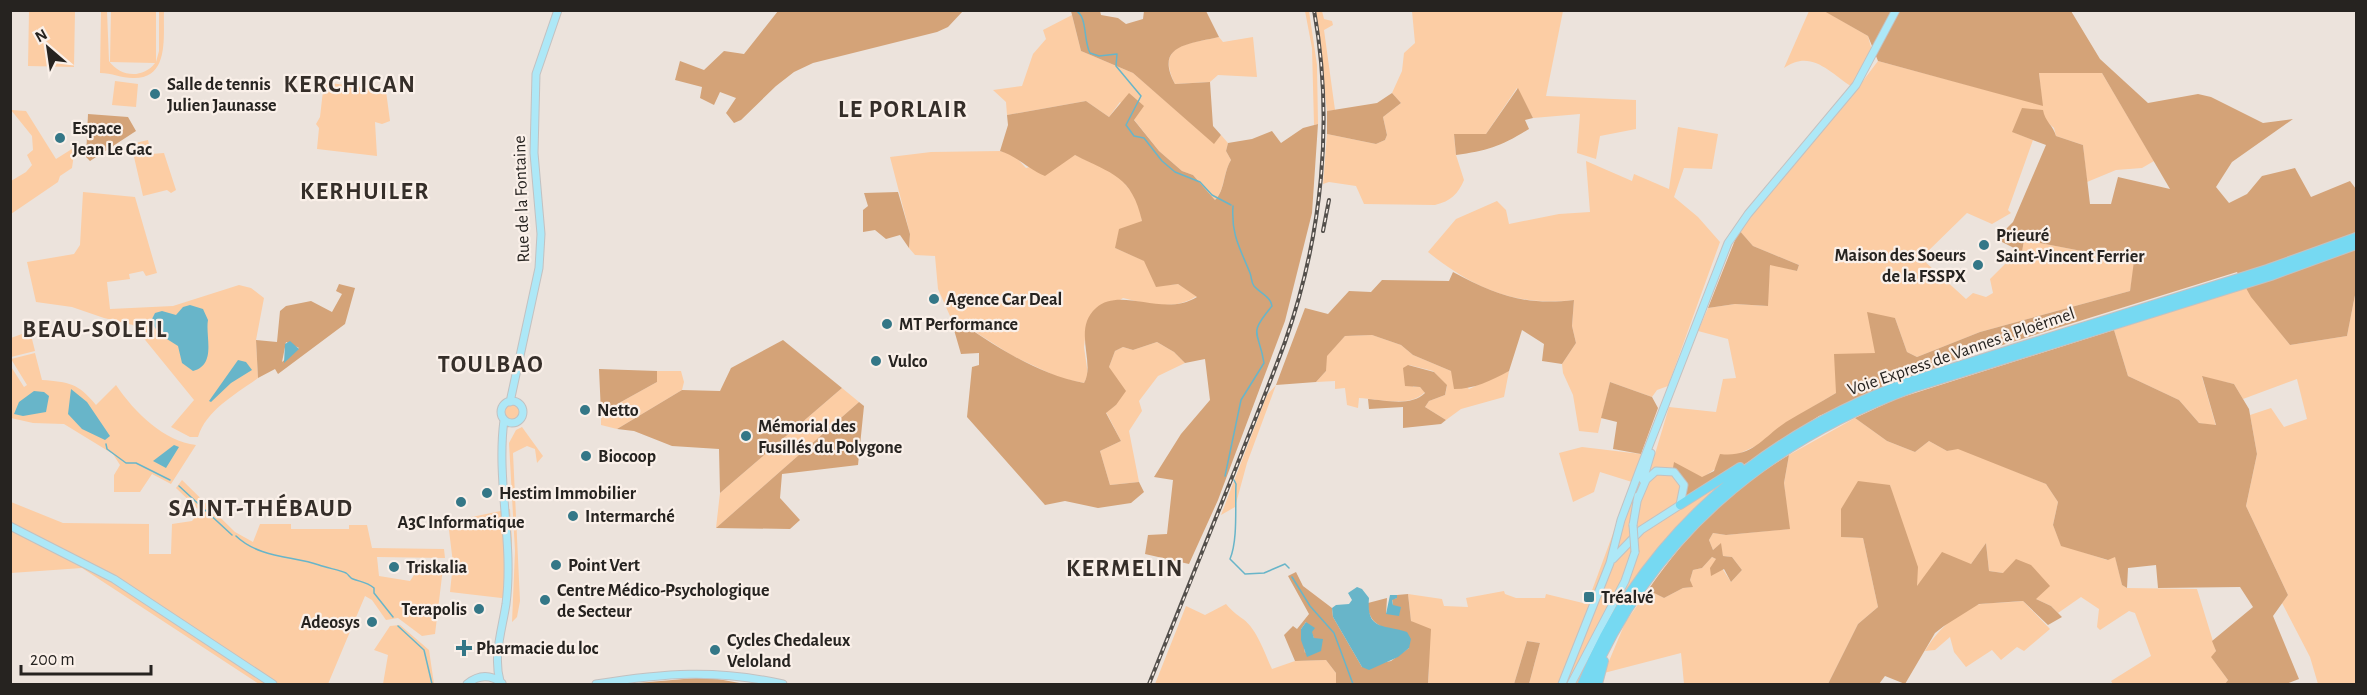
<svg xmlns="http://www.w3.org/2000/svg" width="2367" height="695" font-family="'Alegreya Sans',sans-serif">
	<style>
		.green { fill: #fccda4 }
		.forest { fill: #d4a378; fill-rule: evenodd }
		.water { fill: #68b5c9 }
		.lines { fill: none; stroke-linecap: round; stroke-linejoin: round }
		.stream { stroke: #68b5c9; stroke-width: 1.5 }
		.major-casing { stroke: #c2c1c1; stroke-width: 9 }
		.highway-casing { stroke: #c2c1c1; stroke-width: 10 }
		.major { stroke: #ade8f7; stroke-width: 7 }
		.highway { stroke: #76d9f2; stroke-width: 8 }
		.rail-casing { stroke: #54504c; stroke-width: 4 }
		.rail { stroke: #faf0e9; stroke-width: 1.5; stroke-dasharray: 4.5; stroke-linecap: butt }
		.major-bridge-casing { stroke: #c2c1c1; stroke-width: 9; stroke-linecap: butt }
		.major-bridge { stroke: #ade8f7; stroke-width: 7 }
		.poi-dot { fill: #347787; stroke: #faf0e9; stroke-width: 2 }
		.labels { text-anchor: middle; stroke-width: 4.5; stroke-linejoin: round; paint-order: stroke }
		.poi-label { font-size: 18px; font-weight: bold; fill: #262320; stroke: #faf0e9; text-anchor: start }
		.street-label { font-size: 18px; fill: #262320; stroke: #faf0e9 }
		.district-label { font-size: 24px; font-weight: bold; letter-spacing: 1.5px; fill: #352e29; stroke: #faf0e9 }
	</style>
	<rect width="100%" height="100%" fill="#ece3dc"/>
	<!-- green -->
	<path class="green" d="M29,11h46l-1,56 -46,-1z
		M101,11h6l2,50c11,16 34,18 46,2l-45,-1 1,-51h45v51l3,-11v-40h5c-1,25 6,68 -31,67 -12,0 -21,-5 -33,-5z
		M1305,11h4l8,54 1,59 -4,1 -2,-77z
		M1316,11h6l2,8 8,2 1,4 -9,5 11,80 -8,1z
		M1412,11h151l-17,85 90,4v29l-36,7 -4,23 -19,-6 3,-39 -47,4 -16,-30 -31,46 -32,1 2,20 8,25c-6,14 -13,21 -29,25l-71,-1 -8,-18 -27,-4 -6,2 4,-50 49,10 9,-4 2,-5 -4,-18 18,-14 -9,-10 10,-22 2,-18 11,-10z
		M1809,11h16l43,25 4,15 -20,36c-23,-15 -41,-38 -68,-19z
		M1072,15l9,36 52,22 81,70 7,-8 7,8 -2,8 5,9c-8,13 -6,30 -16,40l-22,-25 -11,-4 -23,-20 -39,-49 -11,15 -23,-16 -79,14 -1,-13 -13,-12 29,-4 11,-32 13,-15 -3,-9z
		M1219,37l4,5 30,-5 4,40 -39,-2 -8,7 -35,2c-20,-40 13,-40 44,-47z
		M1878,61l164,44 -3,-33 63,1 52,88 -12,7 -26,2 -29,12 -4,-37 -27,-9 -2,-8 -9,-8 -32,12 20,8 -25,70 3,3 -19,11 -25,-11 -46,45 45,41 7,-6 13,4 7,-4 -3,-14 15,-15 8,-16 9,4 2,-12 111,21 -5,30 -150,41 -63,25 -10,-5 -12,-34 -20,35 -39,40 -52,31 -24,20 -26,12 -32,22 -28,-15 37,20 4,5 -63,69 -74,127h-49l11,-41 -13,-2 -13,43h-86c2,-21 2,-48 -17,-63l-3,-27 34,5 2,7 24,1 -2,-9 38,-7 1,3 11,4h29l1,-4 41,10 45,-122 -32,-10 -6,20 -21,10 -14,-49 23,-6 59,7 2,-3 12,3 14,-47 47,5 7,-33 13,-1 -8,-39 -30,-8 10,-23 27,-4 32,2 3,-42 27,7 2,-6 -46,-19 -14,-16 108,-128z
		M115,81l23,3 -2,23 -24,-2z
		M324,82l62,9 4,30 -8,3 -7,-2 2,34 -60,-7 2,-21 -3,-4 4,-7z
		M11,110l15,1 30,48 19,-12 -3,21 -12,8 -2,6 -47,32v-33l15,-9 6,-7 -5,-10 6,-5 -1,-14z
		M1678,127l40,7 -6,35 -28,-1 -10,29 24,20 22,25 -52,144 -11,4 -5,7 -42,-15 -12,51 -19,-2 -6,-36 -10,-22 -1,-9 14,-21 -4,-17 2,-26c-58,7 -101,-12 -146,-48l28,-33 41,-18 9,9 3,14 50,-10 31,-2 -4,-51 46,20 2,-7 35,15z
		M148,140l3,14 13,-1 12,37 -5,3 -4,-3 -24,6 -12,-52z
		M1000,151l14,4 12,13 49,-13 42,19 21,26 4,21 -27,27 30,13 11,25 22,-2 19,12c-23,15 -49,8 -74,2l-36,24 -3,25 4,28 -4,8 -24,-5 -47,-22 -63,-40 -12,-27 -3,-33 -20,-1 -6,-7 1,-14 -20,-77 41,-5z
		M83,192l52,5 22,76 -11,3 -3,-5 -14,3 1,5 -23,3 3,27 63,-3 66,-21 12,3 13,10 -8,42 2,38c-22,16 -52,32 -60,59h-8l-19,-10 23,-27 -61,-75 -29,-7 -32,-11 -36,-5 -9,-40 47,-8 6,-9z
		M2246,288l44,57 57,-9 9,-46v394h-38l-8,-27 -28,-54 6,-8 -42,-89 11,-52 -7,-39 21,-7 13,19 23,-8 -10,-40 -54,20 -9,-15 -32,-7 14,49 -17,-3 -20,-23 -51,-24 -14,-46z
		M30,331l5,20 -24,6v-19z
		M1372,335l29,10 12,10 38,16 18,18 40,-18 -5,26 -43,12 -15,11 -21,-13 4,-6 16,-6 2,-9 -14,-15 -24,-6 4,22h7l5,5c-15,16 -46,7 -66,6l-1,10 -11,-3 -2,-17 -10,1v-8l-19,1 10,-11v-15l19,-20z
		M1157,342l17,10 11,11 -27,13 -19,25 3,10 -13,20 10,51 -29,3 -10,-34 21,-10 -15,-29 10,-7 -7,-38 6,-16 8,-4 10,3z
		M35,353l7,27c27,2 36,3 54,25l20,-20c19,28 48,56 80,60l-25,39 -19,-10 -12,18h-26v-17l6,-10 -7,-11 -49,-30 -31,-1 -22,-5 -1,-53 14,22 3,-2 -16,-26z
		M657,371h24l3,11 -2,8 -65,39 -16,-4v-12l56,-31z
		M1276,385l-29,78 -12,44 -14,8 46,-120z
		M842,388l17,14 -143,126 4,-35z
		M504 412a8 8 0 1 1 16 0a8 8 0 1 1-16 0Z
		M1855,418l32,23 28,11 14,-11 18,10 11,-3 88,36 12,18 -5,23 8,20 46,15 8,-4 7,29 5,3 70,1 19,62 -4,7 16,22 -3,4h-112l-2,-3 40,-25 -16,-43 -6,-2 -29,19 -3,-3 2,-18 -18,-12 -23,16 -7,-7 -15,-7 -33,-26 -14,-2 -3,-28 -15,21 -54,23 -27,-102 -48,52 21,1 15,69 -20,17 -30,60h-144l-3,-31 -77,20 21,-50 23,-33 16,8 19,-10 9,-1 -2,-7 3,-10 9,-2 10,-11 4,2 15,23 11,-12 -10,-13 -9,-1 -3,-12 -7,6 -4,-10 4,-7 13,2 63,-6 -5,-46 5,-28z
		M522,427l21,29 -6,7 -2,-14 -8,-3 -14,7 7,148 -3,16 -5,5 3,-71 -6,-108 7,-13z
		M182,480l53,52 18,10 7,-18h31v5h58v-4h18l5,23 72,1 1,9 -68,-1 2,19 31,5 10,-15 23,2 -8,66 -13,2 -24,-18 -12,2 -14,-20 -7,-4 -37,88h-69l-177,-116 -71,5v-71l52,21 86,1v30h22l1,-30 20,-3 8,-10 -24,-23z
		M510,509l2,32 -2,58 -60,-7 3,-29 -5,-41z
		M2023,601l27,28 -26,22 -7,-4 -16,13 -9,-10 -26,17 -12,-15 -4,-15 -15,13 -10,1c10,-18 35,-44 56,-47 14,-2 28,-1 42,-3z
		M1226,604c6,7 10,10 17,15 14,10 22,35 29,50l23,-8 31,-1 10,13v11h-181l31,-78 19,9z
		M400,625l29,25 5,34h-51l5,-29 -14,-5 16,-24z"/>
	<!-- forest -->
	<path class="forest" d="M778,11v-1l185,1 -15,16 -11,5 -124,31 -19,9 -18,14 -35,34 -7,3 -8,-10 10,-15 -16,-6 -6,13 -14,-7 2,-11 -27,-7 5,-19 24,9 20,-19 20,3z
		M1071,11h29l1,4 17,3 8,6 17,-5 1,-8h62l13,26c-30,7 -65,8 -44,47l35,-2 3,44 8,9 -7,9 -81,-71 -52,-22z
		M1824,11h247l29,48 48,44 50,-9 13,3 52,26 30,-4 -61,43 -16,25 13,16 18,-9 15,-18 33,-8 16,29 39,-16 6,8v101l-9,46 -57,9 -39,-48 -14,-25 -286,89 -79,32 -53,23 -74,48 -60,34 -3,-10 -10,-14 2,-12 28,15 12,-6 6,-17c32,4 42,-16 66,-32 16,-10 34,-19 50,-29l-2,-39 41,-1 -8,-41 28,6 12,34 10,5 63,-25 150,-41 4,-30 -110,-21 -2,12 -26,-13 17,-17 33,-77 -34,-13 10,-24 21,2c2,12 10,15 13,26l27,9 7,59h21l7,-27 52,12 -68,-116h-63l4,33 -165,-45 -10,-25z
		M1518,88l15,30 -8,2 4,9c-27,17 -42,22 -73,26l-2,-21h32z
		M1129,93l15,13 -10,14 25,31 23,20 11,4 22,25c10,-9 8,-27 16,-40l-5,-9 2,-8 24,-4 20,-8 9,12 22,-15 15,-4 -6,89 -27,108 -67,179 -29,64 -44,-10 3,-19 19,-1 6,-54 -19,-3 27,-43 29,-34 -5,-41 -20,4 -11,-11 -17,-10 -24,8 -10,-3 -8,4 -6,16 17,24 -10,14 -10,8 15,28 -21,10 10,34 29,-3 5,10 -13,11 -33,5 -33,-7 -20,4 -78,-88 5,-50 7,-2v-12l-18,1 -11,-38c42,27 84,58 134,67 12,-20 -12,-54 12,-75 25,-22 67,10 101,-11l-19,-13 -22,3 -12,-26 -29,-13 4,-19 23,-8c-10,-45 -30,-47 -67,-66l-30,21c-17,-7 -28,-20 -45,-25l8,-26 -1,-10 79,-14 23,16z
		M1392,93l9,10 -18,14 4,18 -2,5 -9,4 -49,-10v-23l50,-8z
		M88,114l40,3 8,14 -46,30 -4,-4z
		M898,192l12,42 -1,14 -9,-13 -14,4 -11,-9 -12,2v-22l5,-4 -4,-13z
		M1739,230l14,16 46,19 -2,6 -27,-6 -2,41 -33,-2 -27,4z
		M1453,272c43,23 72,34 121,28l-2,26 4,17 -14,21 -20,-3 2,-17 -22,-14 -13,41c-19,10 -34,18 -55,18l-3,-18 -38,-16 -12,-10 -29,-10 -27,1 -18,20 -1,15 -10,11 -40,3 29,-77 23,6 21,-23 22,1 11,-12 67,1z
		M339,284l16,4 -10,36 -67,50 -3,-5 -17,9 -2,-38 21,2 3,-31 6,-5 25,-5 21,11 10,-18 -6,-3zM286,342l13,6 -17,14z
		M2114,330l14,46 51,24 20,23 17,2 -14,-49 32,8 15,25 8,45 -11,52 42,89 -15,21 26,63 -13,5h-61l3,-4 -17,-23 5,-6 -4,-10 41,-34 -13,-20 -82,1 -2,-23 -28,3 -1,20 -5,-3 -7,-28 -7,3 -47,-14 -8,-21 5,-23 -12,-18 -88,-35 -11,2 -18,-10 -14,11 -28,-11 -32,-23 41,-19z
		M783,340l59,48 -122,105 -1,-44 -47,-3 -38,-15 -17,-2 65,-39 38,1 11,-23z
		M1408,365l26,7 13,13 -2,10 -16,6 -4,6 21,13 -5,4 -38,4v-21l-34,2 -1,-10c17,1 43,8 57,-6l-5,-6 -15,-1 -2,-18z
		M599,369l58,2v11l-56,31z
		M1610,382l42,15 6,11 -17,46 -28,-5 4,-27 -16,-4z
		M859,402l5,4 -6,59 -76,9 -2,24 20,22 -10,9 -74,-1z
		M1789,455l-5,28 6,46 -64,6 -13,-2 -4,7 4,10 8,-7 2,13 9,1 10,13 -11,12 -7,-13 -13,7 -1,-8 6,-9 -4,-2 -10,11 -9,2 -3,10 3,7 -10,1 -19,10 -16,-8c37,-54 84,-102 141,-135z
		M1858,481l32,4 28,82 -1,19 25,-34 29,12 15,-21 3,28 14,2 13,-14 15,6 19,21 -14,13 15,7 11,11 -14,8 -25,-24 -44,3 -35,22 -9,7 -30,51 -20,-8 -6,8h-51l30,-60 20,-17 -15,-69 -22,-1v-28z
		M1296,572l7,14 29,22 1,9 29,50 29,-6 18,-13 -9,-18c-17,0 -33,-7 -32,-27l19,-5 -1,16 7,-9 -1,-6 5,-1v-3l11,-1 3,27 20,8 -3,55h-92v-11l-10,-13 -31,1 -11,-26 9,-9 4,3 12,-15 -21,-38zM1306,622l8,16 -9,15 -4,-24z
		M1527,641l13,2 -11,41h-15z
		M707,677l38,7h-119z"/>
	<!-- water -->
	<path class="water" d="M190,305l13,4 5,11c-3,16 9,45 -15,51l-11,-8 -4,-17 -19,-12 -8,-13 4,-8 7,-2 14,4 7,-8z
		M290,341l9,8 -15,14 1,-19z
		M238,360l8,2 6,8 -21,13 -20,19 -2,-1z
		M71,389l16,13 23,34 -5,4 -23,-11 -14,-15z
		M34,391l10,1 5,4 -3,16 -23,4 -9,-2 5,-12z
		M174,445l5,2 -13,21 -13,-7z
		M1357,587l5,2 7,9c-3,33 15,26 38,34l4,7 -2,9 -11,9 -29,13 -7,-3 -29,-50 -1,-9 4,-3 13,-1 3,-4 -4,-7z
		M1390,595h7v3l-5,2 1,5 8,2 -2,9 -13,-2z
		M1306,622l9,6 -3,4 2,6 9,1 -2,12 -14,6 -6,-17v-11z"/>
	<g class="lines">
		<!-- stream -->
		<path class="stream" d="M1075,10c13,6 8,30 15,43l9,3 18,-2 -1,12 25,30 -15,29 8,11 10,2 18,23 13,11 25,10 12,13 19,10
			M106,444l1,5 19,14h10l34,17
			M1225,476l16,-76 23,-37c-5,-33 -17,-27 8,-57 -1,-9 -12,-13 -18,-20 -3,-4 -2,-8 -4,-13 -10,-25 -19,-38 -17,-67
			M1234,480l2,4c-1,22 2,56 -6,75l15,15 19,-1 21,-9 4,4
			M179,486l53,49
			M236,536c23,22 56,20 83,29 8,3 21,5 27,8 3,2 4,5 7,6 8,3 14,3 21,9v5l19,24
			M1292,577l18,29 24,27 19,51
			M398,626l26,24 8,34"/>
		<!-- major casing -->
		<g class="major-casing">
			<path id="major" d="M501 412a11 11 0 1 1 22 0a11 11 0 1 1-22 0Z
				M510,402l29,-134 2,-34 -7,-81 2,-79 22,-64
				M1643,480l8,-27
				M1633,525l5,-29
				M10,526l104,53 159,105
				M1613,559l28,-29 39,-25 4,-20 -10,-13 -18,-1 -10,9 -9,21
				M500,681c-7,-25 2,-51 6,-77 8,-61 -10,-123 -2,-184
				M467,684c11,-9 23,-10 35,-1
				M596,684c69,-11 119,-15 187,0
				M1562,684l48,-121 11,-43 19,-51 88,-226 20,-29 108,-129 40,-75
				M1571,684l54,-103 10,-29"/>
		</g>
		<!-- highway casing -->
		<g class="highway-casing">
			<path id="highway" d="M1680,505l60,-38
				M1582,684c59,-148 181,-250 328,-303l357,-112 89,-32
				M1589,684c62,-146 177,-242 324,-296l358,-112 85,-31
				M1598,684l6,-23"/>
		</g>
		<!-- major -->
		<use href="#major" class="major"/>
		<!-- highway -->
		<use href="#highway" class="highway"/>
		<!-- rail casing -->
		<g class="rail-casing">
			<path id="rail" d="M1323,231l6,-31
				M1149,684c30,-73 59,-146 88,-219 16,-41 33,-82 48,-123 37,-105 49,-221 29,-332"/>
		</g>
		<!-- rail -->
		<use href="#rail" class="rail"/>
		<!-- major-bridge casing -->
		<g class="major-bridge-casing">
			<path id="major-bridge" d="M1633,525l2,27"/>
		</g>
		<!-- major-bridge -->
		<use href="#major-bridge" class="major-bridge"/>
	</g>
	<!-- markers -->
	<g class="poi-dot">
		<circle cx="155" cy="94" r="6"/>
		<circle cx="60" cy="138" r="6"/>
		<circle cx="1984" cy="245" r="6"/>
		<circle cx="1978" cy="265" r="6"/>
		<circle cx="934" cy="299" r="6"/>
		<circle cx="887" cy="324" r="6"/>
		<circle cx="876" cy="361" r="6"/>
		<circle cx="585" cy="410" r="6"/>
		<circle cx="746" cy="436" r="6"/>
		<circle cx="586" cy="456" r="6"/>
		<circle cx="487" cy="493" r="6"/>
		<circle cx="461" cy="502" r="6"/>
		<circle cx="573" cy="516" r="6"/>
		<circle cx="556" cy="565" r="6"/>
		<circle cx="394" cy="567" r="6"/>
		<rect x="1583" y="591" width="12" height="12" rx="3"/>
		<circle cx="545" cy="600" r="6"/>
		<circle cx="479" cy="609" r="6"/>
		<circle cx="372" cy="622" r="6"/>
		<path d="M461 639h6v6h6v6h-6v6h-6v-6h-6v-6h6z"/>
		<circle cx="715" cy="650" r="6"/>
	</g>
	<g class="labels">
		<!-- poi labels -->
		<g class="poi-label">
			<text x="167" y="90">Salle de tennis<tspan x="167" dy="21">Julien Jaunasse</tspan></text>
			<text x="72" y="134">Espace<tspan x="72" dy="21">Jean Le Gac</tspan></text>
			<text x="1996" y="241">Prieuré<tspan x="1996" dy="21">Saint-Vincent Ferrier</tspan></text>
			<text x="1966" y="261" text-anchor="end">Maison des Soeurs<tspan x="1966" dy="21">de la FSSPX</tspan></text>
			<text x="946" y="305">Agence Car Deal</text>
			<text x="899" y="330">MT Performance</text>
			<text x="888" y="367">Vulco</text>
			<text x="597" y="416">Netto</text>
			<text x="758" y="432">Mémorial des<tspan x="758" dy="21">Fusillés du Polygone</tspan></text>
			<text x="598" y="462">Biocoop</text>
			<text x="499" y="499">Hestim Immobilier</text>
			<text x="585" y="522">Intermarché</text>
			<text x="461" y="528" text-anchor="middle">A3C Informatique</text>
			<text x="568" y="571">Point Vert</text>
			<text x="406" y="573">Triskalia</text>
			<text x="557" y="596">Centre Médico-Psychologique<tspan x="557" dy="21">de Secteur</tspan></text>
			<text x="1601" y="603">Tréalvé</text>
			<text x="467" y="615" text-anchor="end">Terapolis</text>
			<text x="360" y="628" text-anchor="end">Adeosys</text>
			<text x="727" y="646">Cycles Chedaleux<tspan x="727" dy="21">Veloland</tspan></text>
			<text x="476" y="654">Pharmacie du loc</text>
		</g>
		<!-- street labels -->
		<g class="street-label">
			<text transform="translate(521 199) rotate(-92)" y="6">Rue de la Fontaine</text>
			<text transform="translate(1961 351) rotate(-19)" y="6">Voie Express de Vannes à Ploërmel</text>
		</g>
		<!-- district labels -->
		<g class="district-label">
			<text x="350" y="92">KERCHICAN</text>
			<text x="903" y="117">LE PORLAIR</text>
			<text x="365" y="199">KERHUILER</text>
			<text x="95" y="337">BEAU-SOLEIL</text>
			<text x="491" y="372">TOULBAO</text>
			<text x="261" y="516">SAINT-THÉBAUD</text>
			<text x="1125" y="576">KERMELIN</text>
		</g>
	</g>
	<!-- border -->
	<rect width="2367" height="695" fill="none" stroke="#262320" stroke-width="24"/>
	<!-- north arrow -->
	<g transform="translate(48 48) rotate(331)" stroke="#faf0e9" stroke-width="4.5" paint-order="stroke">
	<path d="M0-4.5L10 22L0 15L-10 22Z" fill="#262320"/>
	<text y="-9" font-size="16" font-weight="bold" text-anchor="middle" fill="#262320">N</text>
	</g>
	<!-- scale -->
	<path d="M21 665v9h130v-9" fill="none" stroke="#262320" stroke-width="3"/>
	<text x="30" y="665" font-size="18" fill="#262320" stroke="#faf0e9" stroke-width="4.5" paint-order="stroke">200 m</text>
</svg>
